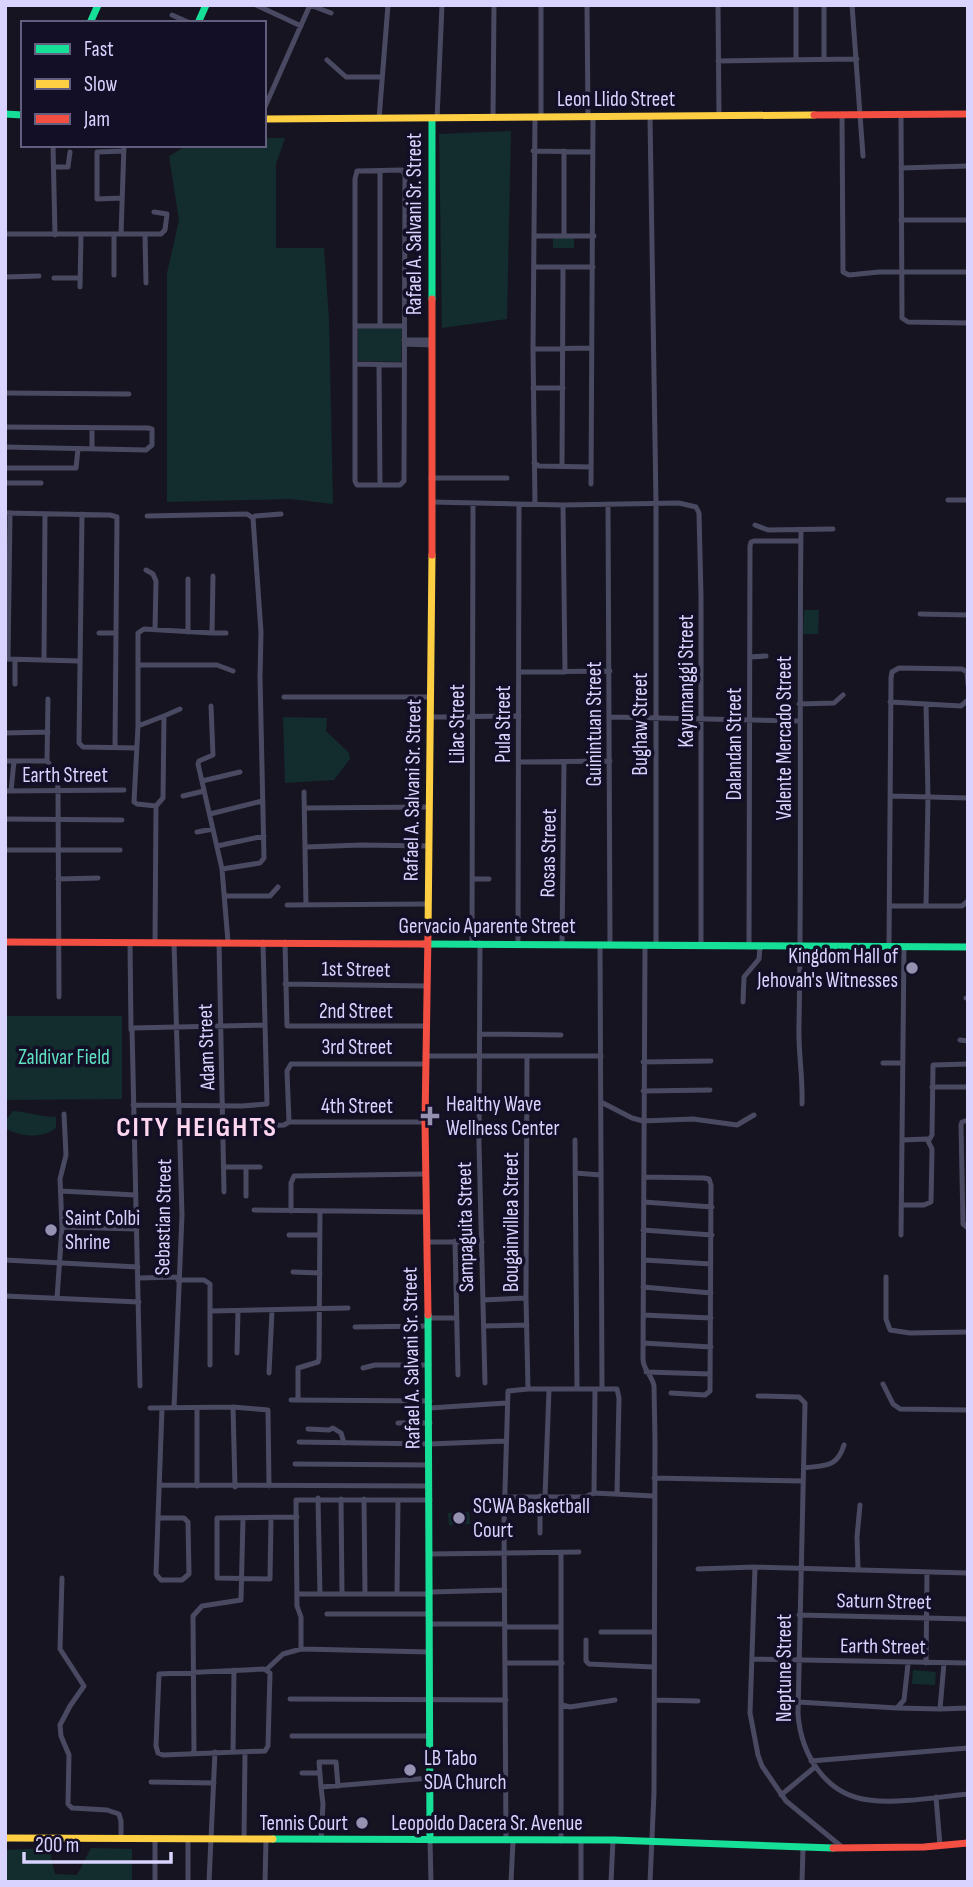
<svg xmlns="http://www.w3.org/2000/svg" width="973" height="1887" font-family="'Sofia Sans Condensed',sans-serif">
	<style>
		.green { fill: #132c2d }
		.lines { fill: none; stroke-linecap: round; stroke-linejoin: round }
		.street { stroke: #4a4962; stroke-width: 5 }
		.fast { stroke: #16e098; stroke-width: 7 }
		.slow { stroke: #ffcf43; stroke-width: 7 }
		.jam { stroke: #f24e42; stroke-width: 7 }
		.poi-dot { fill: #9591b1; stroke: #130f26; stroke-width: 2.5 }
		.labels { text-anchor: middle; stroke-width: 7; stroke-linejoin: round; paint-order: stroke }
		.street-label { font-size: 21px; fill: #d9d4ff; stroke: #130f26 }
		.poi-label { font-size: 21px; fill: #d9d4ff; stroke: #130f26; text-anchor: start }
		.park-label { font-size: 21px; fill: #5fe0c0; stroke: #130f26 }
		.district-label { font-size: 28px; font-weight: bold; letter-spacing: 2px; fill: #ffd6f0; stroke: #130f26 }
	</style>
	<rect width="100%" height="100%" fill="#161421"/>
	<!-- green -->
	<path class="green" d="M511,131l-4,188 -65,9 -3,-194z
		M264,138h21l-9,26v84h48l5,70 4,186 -43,-5 -123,3v-229l12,-53 -10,-64 19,-11h76z
		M553,237h21v11h-21z
		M358,327h44l-1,35 -43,-1z
		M804,610h15l-1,24h-15z
		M283,717l44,1 -1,13 23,22 1,6 -16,21 -49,3z
		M5,1016h117v83l-117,1z
		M13,1111c16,1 27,6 43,6v11c-14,11 -36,9 -51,0v-7z
		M469,1512l1,12 -21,1 -1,-12z
		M913,1670l23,2 -1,13 -23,-1z
		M49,1848l6,26 22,1 14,-27 41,1v33h-127v-32z"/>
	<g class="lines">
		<!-- street -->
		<path class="street" d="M256,5l45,21
			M541,5v112
			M587,5l1,112
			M718,5l1,111
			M796,5v54
			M852,5l11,151
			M172,15l18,8
			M824,59v-54
			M327,60l19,17h35
			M718,61l139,-2
			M264,109l46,-104 21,8
			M842,115l1,157 6,3 30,-3h89
			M901,115l1,203 6,4 60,1
			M493,117l1,-112
			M535,117l-2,232 2,155
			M650,117l6,387v441
			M379,119l9,-114
			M437,119l5,-114
			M53,145l2,90
			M533,151l60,1
			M54,167h14l2,-15
			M901,168l67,-2
			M402,170l3,5 -1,306 -4,4h-43l-2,-4v-302l2,-8z
			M122,198l-25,1v-47l27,-1
			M901,220h67
			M5,234h156l4,-4 2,-16 -13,-2
			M121,234l3,-89
			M145,234l1,49
			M534,236h60
			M564,236v-85
			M534,267h59
			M114,275v-41
			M5,277l34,-1
			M54,278h26
			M80,287l1,-52
			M355,326h49
			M380,326v-155
			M404,340h28
			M405,344l26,1
			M533,349l59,-1
			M355,364l49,1
			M379,365l1,120
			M533,388h30
			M5,393l124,1
			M5,427l143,1 4,1v16l-6,5 -141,-3
			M92,428v21
			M534,463l5,3 52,1
			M562,466l1,-198
			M5,468h71l2,-19
			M431,478h76
			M5,483h36
			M591,484l2,-367
			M948,500h20
			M432,502l131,3 116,-2 17,4 3,6 2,83v350
			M608,504l2,441
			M563,505l2,167
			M5,513l105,2 7,2 -2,230
			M82,514l-3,229 4,4 53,1
			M147,516l100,-2 6,4
			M755,525l13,5 65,-1
			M801,530c-2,165 1,330 -2,495 -1,26 4,52 3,79
			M146,570l7,4 3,7 -1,49
			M188,579v53
			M920,614l48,1
			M99,633h17
			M212,633h14
			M750,657l16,-1
			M6,659l73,2
			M8,659l2,-146
			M44,660l1,-146
			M138,665h79l16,6
			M519,672l91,-1
			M15,684v-24
			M284,697h147
			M48,699l-1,62 10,13 1,16 1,207
			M890,702l71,4 7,-6
			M799,704l35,-1 9,-8
			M926,704l2,93 -2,109
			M211,706l2,49 -14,6 -1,3 24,105 6,73
			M431,717l88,-1
			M611,717l188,4
			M138,726l26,-10
			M5,733l43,-1
			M5,761h42
			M519,762l91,-1
			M57,774h37
			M202,781l38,-9
			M5,791l119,-1
			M11,791l3,-30
			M304,792l2,113
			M183,796l21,-5
			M891,796l77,2
			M156,806l-19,-2 -3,-2 4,-76v-93l6,-4 68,4 1,-57
			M305,808l124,-1
			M210,814l52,-13
			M5,819l117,1
			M197,832l16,-3
			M217,846l47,-10
			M306,847l55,-2 67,1
			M5,850h115
			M222,869l38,-6 4,-5 -4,-181 1,-45 -8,-114 2,-2 26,-2
			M58,879l40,-1
			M472,879h17
			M226,896h44l8,-9
			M287,905l140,-1
			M890,906h72l6,-5
			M219,942l5,250
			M285,942l2,84h138
			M130,943l1,87
			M155,943l1,-137 7,-8 1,-82 16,-7
			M174,943l8,272 -8,193
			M472,943l1,-439
			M480,943l-1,201 6,239
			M518,944l1,-440
			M562,944l2,-181
			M600,944l2,445
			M645,945l-2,414c0,11 9,16 11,27l1,55 -1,352 -4,89
			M749,947l1,-401 1,-4 3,-1h47
			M889,948l2,-270 1,-6 7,-4 63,1 5,3 1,13
			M285,984l141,2
			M966,998h2
			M743,1002l1,-25 15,-18 1,-13
			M480,1034l81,1
			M960,1040l8,1
			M425,1056h176
			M527,1056l-1,242 2,91
			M643,1062l68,-1
			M883,1063h19
			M932,1087h36
			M643,1091l67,-1
			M601,1102l31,16 11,3 50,-2 44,6 17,-10
			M133,1105l109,1 25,-2 -4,-162
			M968,1120l-6,2 -1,3 2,99 5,4
			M289,1122l-2,-51 4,-7h134
			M259,1126l25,-1 5,-3h136
			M575,1140l2,249
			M902,1140l25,-1 5,10 -1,53 -7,3h-22
			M929,1140l3,-5 1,-70 35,-1
			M224,1167h36
			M246,1167v29
			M575,1173l26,2
			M644,1177l60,1 5,1 2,6 -1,206 -5,4 -34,-2
			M61,1191l75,4
			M644,1202l68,5
			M254,1210l172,2
			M291,1211v-28l3,-7 131,-2
			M62,1227l75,2
			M643,1230l69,5
			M289,1235h31
			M901,1235l3,-288
			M455,1241l3,134
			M427,1242h55
			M5,1260l133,7
			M644,1260l67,4
			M293,1272l27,1
			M886,1277v42l4,11 20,3 58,-1
			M139,1278l39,-1
			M178,1280h26l6,4v81
			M643,1287l68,6
			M5,1296l134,6
			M57,1298l5,-71 -2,-48 6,-24 -2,-41
			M483,1300l43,-2
			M211,1311l137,-3
			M643,1315l68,3
			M428,1318h28
			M484,1326l43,-1
			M355,1327l73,-1
			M643,1343l68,4
			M237,1353l1,-42
			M363,1368l12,-3h54
			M646,1372l64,2
			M269,1373l3,-62
			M883,1384l10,20 7,5 68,1
			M140,1386l-8,-358 132,-3
			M758,1396l41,1 6,6 -7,311c3,40 27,81 71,86 30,4 68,-3 99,-6
			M291,1400l139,1
			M298,1400v-32l20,-6 1,-4 1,-147
			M233,1407l2,80
			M150,1408l83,-1 35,3 1,76
			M197,1408v78
			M430,1408l76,-5
			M398,1423h32
			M308,1429l21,1 4,-2 8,5 3,10
			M299,1442l130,2 77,-3
			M295,1464l134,1
			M804,1468c21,-3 33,0 40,-23
			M654,1478l149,3
			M160,1485l269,1
			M594,1493l1,-103
			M540,1496v37
			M545,1496l4,-106
			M506,1497h79l9,-4 60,3
			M318,1498l2,96
			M341,1499l1,94
			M364,1499l1,95
			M430,1500h-134l1,106 4,11v32l129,3
			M158,1518h26l4,4 1,52 -7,6h-21l-5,-6 6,-166
			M271,1518l-1,61 -53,-1v-60l80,-1
			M430,1554l149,-2
			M755,1567l-5,146 8,42 4,11 24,35 56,46
			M698,1569l57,-2 213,6
			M858,1570l-1,-33 3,-32
			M62,1578l-2,71 24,37 -14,20 -10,19 1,11 8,19 -1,49 4,4 35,2 12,4 2,7v17
			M430,1592l75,-2
			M297,1594h133
			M397,1594l1,-94
			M327,1614h103
			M799,1615l169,4
			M430,1624h75
			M505,1627h56
			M601,1632h52
			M586,1640v21l3,3 64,3
			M752,1659l216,4
			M506,1663h56
			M926,1663l1,-91
			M944,1663l-4,46 28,-1
			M264,1669l6,4 -2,73 -3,5 -102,4 -5,-2 -2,-7 3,-72z
			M267,1669l16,-15 18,-5
			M290,1699l216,1
			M654,1700l44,1
			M798,1702l99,6 7,-8 4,-36
			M562,1705l8,2 45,-7
			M897,1708l43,1
			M292,1736h138
			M233,1752l1,-82
			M194,1754l-1,-138 9,-10 39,-6 2,-82
			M811,1761l157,-13
			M302,1773h17
			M151,1782l63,1
			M338,1786l-2,-24h-17l2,25 109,-9
			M321,1787l2,17 -2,36
			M781,1795l34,-28
			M936,1797l4,49
			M155,1838v44
			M244,1839l1,-87
			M430,1840l1,42
			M506,1841l-2,-318 4,-132 20,-2h89l2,9 -2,96
			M561,1841v-288
			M188,1882v-43
			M209,1882l6,-130
			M265,1882l1,-43
			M511,1882l2,-41
			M581,1882v-41
			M611,1882l2,-42
			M802,1882l1,-34"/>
		<!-- fast -->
		<path class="fast" d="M90,23l8,-18
			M198,23l8,-18
			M5,114l18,1
			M432,119v180
			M424,944l544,3
			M428,1315l2,525
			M273,1839l341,1 219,8"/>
		<!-- slow -->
		<path class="slow" d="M264,119l550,-4
			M428,933l4,-378
			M5,1838l268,1"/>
		<!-- jam -->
		<path class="jam" d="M814,115l154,-1
			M432,299v256
			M428,933l-3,189 3,193
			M5,942l419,2
			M833,1848l91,-1 44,-4"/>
	</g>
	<!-- markers -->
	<g class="poi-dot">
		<circle cx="912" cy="968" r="7"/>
		<path d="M426.5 1105.5h7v7h7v7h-7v7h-7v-7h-7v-7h7z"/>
		<circle cx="51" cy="1230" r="7"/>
		<circle cx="459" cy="1518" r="7"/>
		<circle cx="410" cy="1770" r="7"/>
		<circle cx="362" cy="1823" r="7"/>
	</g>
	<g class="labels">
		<!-- street labels -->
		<g class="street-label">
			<text x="616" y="106">Leon Llido Street</text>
			<text transform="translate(414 224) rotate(-90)" y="7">Rafael A. Salvani Sr. Street</text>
			<text transform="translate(686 681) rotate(-90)" y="7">Kayumanggi Street</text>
			<text transform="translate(457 724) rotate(-90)" y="7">Lilac Street</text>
			<text transform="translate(503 724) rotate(-90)" y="7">Pula Street</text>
			<text transform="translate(594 724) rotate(-90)" y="7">Guinintuan Street</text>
			<text transform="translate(640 724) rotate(-90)" y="7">Bughaw Street</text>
			<text transform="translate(784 738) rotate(-90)" y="7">Valente Mercado Street</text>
			<text transform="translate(734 744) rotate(-90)" y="7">Dalandan Street</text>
			<text x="65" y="782">Earth Street</text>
			<text transform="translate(412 790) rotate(-89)" y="7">Rafael A. Salvani Sr. Street</text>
			<text transform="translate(548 853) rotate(-89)" y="7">Rosas Street</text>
			<text x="487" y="933">Gervacio Aparente Street</text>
			<text transform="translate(356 969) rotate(1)" y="7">1st Street</text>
			<text x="356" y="1018">2nd Street</text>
			<text transform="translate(206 1047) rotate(-92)" y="7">Adam Street</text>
			<text x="357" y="1054">3rd Street</text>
			<text x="357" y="1113">4th Street</text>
			<text transform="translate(163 1217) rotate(-89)" y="7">Sebastian Street</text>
			<text transform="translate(511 1222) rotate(-90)" y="7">Bougainvillea Street</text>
			<text transform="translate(465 1227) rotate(-91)" y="7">Sampaguita Street</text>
			<text transform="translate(411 1358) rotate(-91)" y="7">Rafael A. Salvani Sr. Street</text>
			<text transform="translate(884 1601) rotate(1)" y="7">Saturn Street</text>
			<text transform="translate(883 1646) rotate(1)" y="7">Earth Street</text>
			<text transform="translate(784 1668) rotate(-90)" y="7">Neptune Street</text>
			<text x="487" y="1830">Leopoldo Dacera Sr. Avenue</text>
		</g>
		<!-- poi labels -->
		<g class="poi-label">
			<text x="898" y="963" text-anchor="end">Kingdom Hall of<tspan x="898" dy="24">Jehovah's Witnesses</tspan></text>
			<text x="446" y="1111">Healthy Wave<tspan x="446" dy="24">Wellness Center</tspan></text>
			<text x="65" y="1225">Saint Colbi<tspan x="65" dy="24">Shrine</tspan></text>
			<text x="473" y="1513">SCWA Basketball<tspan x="473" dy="24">Court</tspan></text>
			<text x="424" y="1765">LB Tabo<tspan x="424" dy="24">SDA Church</tspan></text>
			<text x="348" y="1830" text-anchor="end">Tennis Court</text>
		</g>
		<!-- park labels -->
		<g class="park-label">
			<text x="64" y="1064">Zaldivar Field</text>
		</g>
		<!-- district labels -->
		<g class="district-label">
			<text x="197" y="1136">CITY HEIGHTS</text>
		</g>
	</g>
	<!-- border -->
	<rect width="973" height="1887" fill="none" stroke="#d9d4ff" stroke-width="14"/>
	<!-- legend -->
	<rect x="21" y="21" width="245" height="126" fill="#130f26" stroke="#625e7d" stroke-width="2"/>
	<rect x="35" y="44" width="35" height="10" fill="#16e098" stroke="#625e7d" stroke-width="2"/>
	<text x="84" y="56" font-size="21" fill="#d9d4ff">Fast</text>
	<rect x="35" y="79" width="35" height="10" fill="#ffcf43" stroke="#625e7d" stroke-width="2"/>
	<text x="84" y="91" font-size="21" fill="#d9d4ff">Slow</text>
	<rect x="35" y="114" width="35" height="10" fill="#f24e42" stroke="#625e7d" stroke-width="2"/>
	<text x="84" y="126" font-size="21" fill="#d9d4ff">Jam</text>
	<!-- scale -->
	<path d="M24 1852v10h147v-10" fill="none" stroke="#d9d4ff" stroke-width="3.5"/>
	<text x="35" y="1852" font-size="21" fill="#d9d4ff" stroke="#130f26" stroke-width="5" paint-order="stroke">200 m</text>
</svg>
